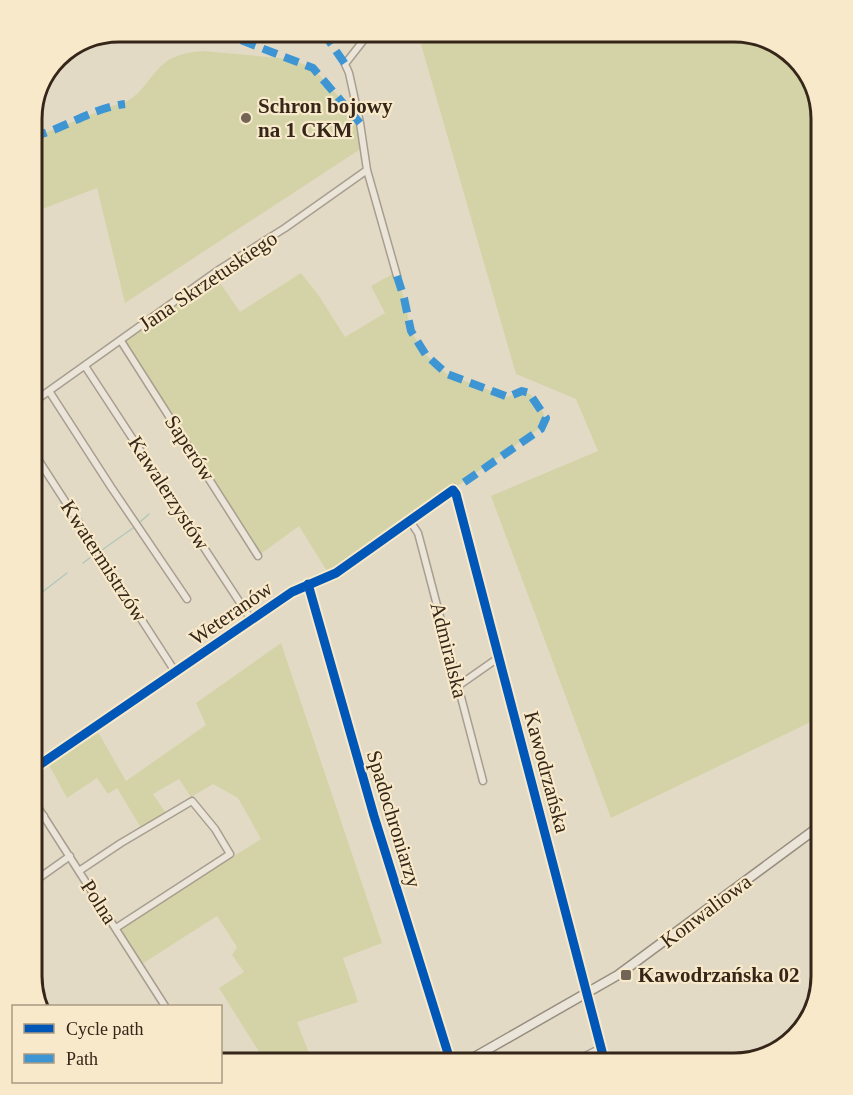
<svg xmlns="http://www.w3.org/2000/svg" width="853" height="1095" font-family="'Times New Roman',serif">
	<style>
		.green { fill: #d4d3a7 }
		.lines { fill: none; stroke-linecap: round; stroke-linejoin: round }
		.stream { stroke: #b3c8ba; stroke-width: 1.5 }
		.street-casing { stroke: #a79e90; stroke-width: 9 }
		.secondary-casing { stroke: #978e80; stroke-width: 11 }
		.street { stroke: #ebe4d8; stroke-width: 6 }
		.secondary { stroke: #ebe4d8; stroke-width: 8 }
		.quiet { stroke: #3e95d4; stroke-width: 8; stroke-dasharray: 15 8; stroke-linecap: butt }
		.cycleway-casing { stroke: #f7e9c9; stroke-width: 13 }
		.cycleway { stroke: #0057b8; stroke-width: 9 }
		.poi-dot { fill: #726556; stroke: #f7e9c9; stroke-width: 2 }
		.labels { text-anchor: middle; stroke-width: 4.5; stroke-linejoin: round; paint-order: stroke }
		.poi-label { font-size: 21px; font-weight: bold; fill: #352619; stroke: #f7e9c9; text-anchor: start }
		.street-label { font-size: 21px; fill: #352619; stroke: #f7e9c9 }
		.rim { fill: none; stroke: #352619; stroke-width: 3 }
	</style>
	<rect width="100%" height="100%" fill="#e3dac6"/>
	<!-- green -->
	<path class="green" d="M420,32h319l39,11 29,28 14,48v598l-210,101 -120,-322 107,-45 -22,-52 -60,-25 -98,-340z
		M203,51l87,8 23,9 43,48 6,32 -237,155 -28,-115 -65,25v-75l83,-33c26,-4 32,-29 52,-44 11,-7 23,-9 36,-10z
		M396,272l8,26 7,33 15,24 21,19 60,23c5,-2 10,-5 14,-6 13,0 27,23 23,34l-214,151 -31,-50 -41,30 -137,-215 93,-67 26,38 61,-39 18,23 26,41 40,-24 -14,-27z
		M281,643l101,300 -39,15 15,44 -61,20 15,39 -4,2h-42l-47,-75 25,-16 -12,-17 5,-8 -20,-31 -75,48 -23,-36 142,-89 -23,-41 -25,-14 -22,13 -12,-18 -26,15 13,19 -25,15 -24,-40 -9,6 -11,-16 -30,20 -18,-33 49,-33 28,49 80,-56 -10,-22z"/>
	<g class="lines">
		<!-- stream -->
		<path class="stream" d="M140,522l9,-8
			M102,550l31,-22
			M83,563l12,-9
			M32,600l35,-27"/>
		<!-- street casing -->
		<g class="street-casing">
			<path id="street" d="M370,32l-25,32 4,9 11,50 7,47 30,106
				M121,341l137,215
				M85,366l167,255
				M49,391l62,96 76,112
				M32,403l188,-134 65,-41 82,-58
				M32,450l144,223
				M410,521l8,12 4,15 61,233
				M308,584l66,232 77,247
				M458,686l40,-28
				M32,770l260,-178 44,-19 117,-83 3,4 149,569
				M32,798l133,208
				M32,825l12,-9
				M79,871l42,-28 71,-42 23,28 15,25 -114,74
				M32,883l38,-27
				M572,1063l29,-15"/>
		</g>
		<!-- secondary casing -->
		<g class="secondary-casing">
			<path id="secondary" d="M464,1063l154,-88 203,-150"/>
		</g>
		<!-- street -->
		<use href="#street" class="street"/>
		<!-- secondary -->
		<use href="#secondary" class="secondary"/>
		<!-- quiet -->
		<path class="quiet" d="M220,32l93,36 47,55
			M323,32l22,32
			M32,137c32,-8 60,-29 93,-33
			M397,276l7,22 7,33 15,24 21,19 61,23 14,-6 7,2 17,25 -5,11 -88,61"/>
		<!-- cycleway casing -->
		<g class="cycleway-casing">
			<path id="cycleway" d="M308,584l66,232 77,247
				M32,770l260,-178 44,-19 117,-83 3,4 149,569"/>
		</g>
		<!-- cycleway -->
		<use href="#cycleway" class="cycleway"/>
	</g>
	<!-- markers -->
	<g class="poi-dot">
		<circle cx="246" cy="118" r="6"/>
		<rect x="620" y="969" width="12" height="12" rx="3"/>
	</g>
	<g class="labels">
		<!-- poi labels -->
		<g class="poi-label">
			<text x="258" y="113">Schron bojowy<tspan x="258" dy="24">na 1 CKM</tspan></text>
			<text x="638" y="982">Kawodrzańska 02</text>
		</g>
		<!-- street labels -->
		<g class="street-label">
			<text transform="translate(208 281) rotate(-34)" y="7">Jana Skrzetuskiego</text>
			<text transform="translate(190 448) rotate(57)" y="7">Saperów</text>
			<text transform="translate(169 493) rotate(57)" y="7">Kawalerzystów</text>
			<text transform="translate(104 561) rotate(57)" y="7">Kwatermistrzów</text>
			<text transform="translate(231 613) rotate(-35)" y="7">Weteranów</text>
			<text transform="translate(449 650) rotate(76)" y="7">Admiralska</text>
			<text transform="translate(547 772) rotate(75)" y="7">Kawodrzańska</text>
			<text transform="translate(394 819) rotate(73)" y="7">Spadochroniarzy</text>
			<text transform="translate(99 902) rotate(57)" y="7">Polna</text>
			<text transform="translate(706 911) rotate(-37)" y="7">Konwaliowa</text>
		</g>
	</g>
	<!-- crop -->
	<path d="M0 0H853V1095H0ZM119 42H734A77 77 0 0 1 811 119V976A77 77 0 0 1 734 1053H119A77 77 0 0 1 42 976V119A77 77 0 0 1 119 42Z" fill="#f7e9c9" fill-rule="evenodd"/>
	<path class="rim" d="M119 42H734A77 77 0 0 1 811 119V976A77 77 0 0 1 734 1053H119A77 77 0 0 1 42 976V119A77 77 0 0 1 119 42Z"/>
	<!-- legend -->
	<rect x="12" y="1005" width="210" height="78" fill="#f7e9c9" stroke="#a99b83" stroke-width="1.5"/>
	<rect x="24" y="1024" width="30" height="9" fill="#0057b8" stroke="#a99b83" stroke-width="1.5"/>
	<text x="66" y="1035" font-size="18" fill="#352619">Cycle path</text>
	<rect x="24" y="1054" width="30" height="9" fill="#3e95d4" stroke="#a99b83" stroke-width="1.5"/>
	<text x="66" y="1065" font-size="18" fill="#352619">Path</text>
</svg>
